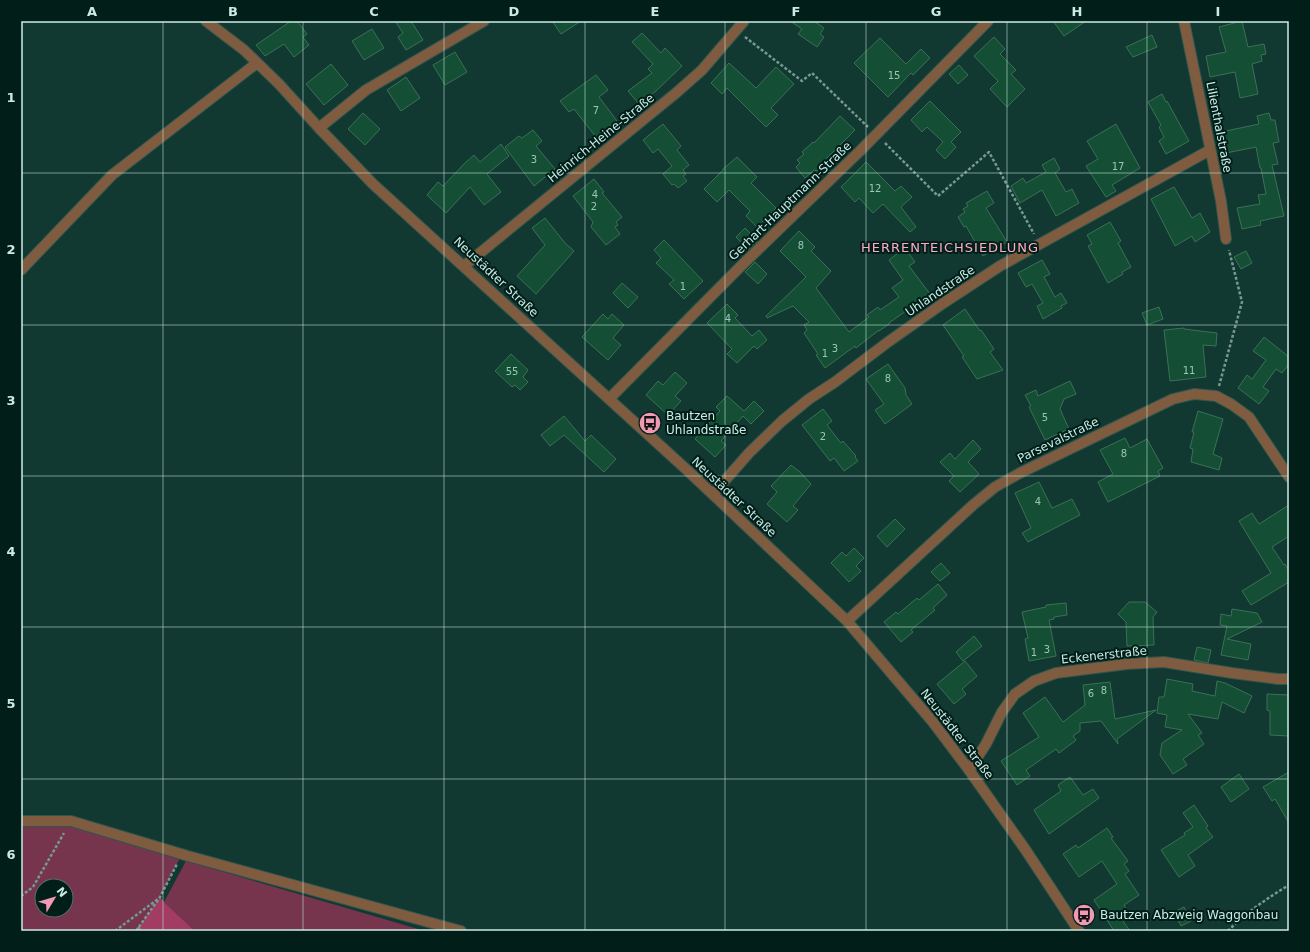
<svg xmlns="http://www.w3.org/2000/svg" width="1310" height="952" font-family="'DejaVu Sans',sans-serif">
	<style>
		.green { fill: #76354c; fill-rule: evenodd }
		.forest { fill: #a33c63 }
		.building { fill: #144f35; stroke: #3a7155 }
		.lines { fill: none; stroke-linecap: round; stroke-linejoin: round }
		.minor-casing { stroke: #2f554e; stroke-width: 12 }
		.path { stroke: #769a93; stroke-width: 2.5; stroke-dasharray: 3 2; stroke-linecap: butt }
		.minor { stroke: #7f5c3f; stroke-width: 10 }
		.grid { fill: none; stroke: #caece4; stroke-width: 1; stroke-opacity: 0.55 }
		.labels { text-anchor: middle; stroke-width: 4; stroke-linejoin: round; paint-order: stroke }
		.number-label { font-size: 10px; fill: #9cc5b8 }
		.street-label { font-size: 12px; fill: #caece4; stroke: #011e19 }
		.poi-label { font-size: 12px; fill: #caece4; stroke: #011e19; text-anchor: start }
		.neighbourhood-label { font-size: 13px; letter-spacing: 1px; fill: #feacc4; stroke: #011e19 }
		.neatline { fill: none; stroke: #caece4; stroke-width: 1.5 }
		.grid-label { font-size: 13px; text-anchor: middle; font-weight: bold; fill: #caece4 }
	</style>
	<rect width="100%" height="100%" fill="#123832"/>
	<!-- green -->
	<path class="green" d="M21,821h50l111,33 -22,43 -24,34h-115zM42,886h24v24h-24z
		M186,861l239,70h-230l-31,-29z"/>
	<!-- forest -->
	<path class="forest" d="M160,897l4,5 31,29h-59z"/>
	<!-- building -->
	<path class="building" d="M291,21h6l10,13 -4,3 6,8 -15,12 -10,-13 -19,12 -9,-11z
		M395,21h16l12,19 -17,10 -8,-13 5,-4z
		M552,21h29l-20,13z
		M790,21h24l10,7 -4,6 4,3 -7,10 -19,-13 4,-5z
		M1053,21h33l-22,15z
		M1242,21l6,26 16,-3 2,10 -5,1 1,6 -10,3 6,30 -18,4 -5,-26 -25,5 -4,-21 20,-4 -7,-25z
		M372,29l12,19 -20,12 -12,-19z
		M642,33l19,20 4,-5 17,18 -26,25 -17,13 -11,-13 24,-18 -4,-4 5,-5 -21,-22z
		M1152,35l5,12 -24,10 -7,-10z
		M994,37l11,12 -5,5 16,16 -5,4 14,15 -18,18 -17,-18 8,-8 -24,-25z
		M880,38l26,26 15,-15 9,9 -17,17 -2,-2 -23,24 -34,-34z
		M455,52l12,20 -22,13 -12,-20z
		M729,63l27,25 20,-21 18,17 -23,24 7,7 -12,12 -39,-39 -5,6 -11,-11z
		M331,64l17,21 -24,20 -18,-21z
		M959,65l9,10 -10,9 -9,-10z
		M596,75l12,15 -9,7 18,24 -21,16 -22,-28 -5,3 -9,-11z
		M406,77l14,21 -19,13 -14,-21z
		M1162,94l4,8 1,-1 22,40 -23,13 -7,-13 5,-4 -5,-10 2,-2 -13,-23z
		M930,101l31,31 -10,10 5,5 -11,12 -9,-9 7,-8 -16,-15 -5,5 -11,-12z
		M363,113l17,16 -15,16 -17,-16z
		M1269,113l2,7h4l4,22 -6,1 5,21 -6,1 12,51 -24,5 1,4 -19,4 -5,-21 23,-4 -2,-9 8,-1 -5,-26h-1l-4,-21 -30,6 -5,-21 38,-8 -2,-8z
		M840,116l15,14 -30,30v3l-8,8 -3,-1 -9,8 -9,-11 4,-4 -3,-3 7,-6 -2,-2 11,-10 1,1z
		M663,124l18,22 -4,4 12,15 -6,5 3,4 -3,2 4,5 -9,7 -4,-4 -2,1 -9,-11 9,-8 -14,-17 -5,4 -10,-13z
		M1116,124l24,44 -28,17 4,6 -10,6 -20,-31 12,-7 -11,-18z
		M533,130l9,11 -6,5 19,23 -21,17 -29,-39 14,-11 3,2z
		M501,144l8,12 -22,18 14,18 -17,13 -14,-18 -24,26 -19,-18 11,-13 5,4 22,-23 9,-8 6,7z
		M737,157l20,20 -6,6 25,25 -19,19 -11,-11 4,-5 -21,-21 -12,12 -13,-13 19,-19v-1z
		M1054,158l6,11 -5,4 11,19 6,-3 7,14 -23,13 -14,-26 -22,13 -9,-17 12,-8 3,5 20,-11 -4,-7z
		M866,162l29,29 6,-5 11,11 -11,10 15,20 -6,5 -27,-28 -10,9 -14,-15 -4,4 -14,-15z
		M594,179l10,13 -2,1 20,24 -6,5 2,3 -3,2 5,7 -14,11 -15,-18 2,-5 -20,-26z
		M1174,187l18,31 8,-5 10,19 -15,10 -3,-6 -17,10 -24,-47z
		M987,191l7,12 -8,5 21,34 -24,14 -17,-30 -2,1 -6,-10 7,-5 -2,-3 5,-3 -2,-3z
		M545,218l20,25 9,8 -38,43 -19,-18 28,-31 -13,-17z
		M1110,222l11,19 -3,2 13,24 -9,5 1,2 -15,9 -20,-37 4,-2 -5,-9z
		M745,228l13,13 -10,9 -12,-13z
		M799,231l16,16 -4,4 20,20 -15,17 33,44 20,-15 -2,-2 11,-8 2,3 19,-13 -7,-9 11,-8 -14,-20 16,-12 10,14 -6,4 21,28 -41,29v1l-10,7v-1l-23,18 -1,-2 -30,22 -9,-13 2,-1 -14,-21 3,-3 -3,-5 5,-3 -16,-16 -26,12 -1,-2 40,-39 -26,-26z
		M664,240l39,41 -19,18 -15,-15 5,-4 -18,-17 5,-5 -7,-8z
		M1246,251l6,12 -11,6 -7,-12z
		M1042,260l8,14 -6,3 11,20 6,-4 6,10 -6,3 1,2 -19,11 -6,-13 6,-3 -11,-19 -6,3 -8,-14z
		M755,262l12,12 -9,10 -13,-12z
		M622,283l16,14 -10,11 -15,-15z
		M727,304l11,11 -3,3 17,18 7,-6 8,10 -10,9 -3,-3 -17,17 -10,-9 5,-5 -25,-26z
		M1159,307l4,12 -16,6 -5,-12z
		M965,309l15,22 1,-1 13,19 -4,3 13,18 -26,9 -15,-22 2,-1 -21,-31z
		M603,314l5,5 4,-5 12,11 -11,13 8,7 -13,15 -26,-23z
		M1184,328v1l33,4 -1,13 -13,-1 3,32 -36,4 -6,-51z
		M1264,337l25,20v7l-7,9 -6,-4 -13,18 6,4 -10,13 -21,-16 9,-13 5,4 14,-19 -13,-9z
		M511,354l17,16 -5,7 5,5 -8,8 -5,-5 -3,2 -17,-16z
		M888,364l17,24 1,7 6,9 -27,20 -10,-14 9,-6 -18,-25z
		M675,372l12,11 -12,13 6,5 -13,14 -22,-20 12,-14 5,4z
		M1070,381l6,13 -12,5 -4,10 9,20 -24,11 -16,-33 2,-1 -6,-11 11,-5 2,6z
		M727,396l17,15 10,-10 10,10 -13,13 -8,-8 -22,25 5,4 -11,12 -20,-18 25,-28 -4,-4z
		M823,409l9,12 -5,4 14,18 2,-2 13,15 -1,1 3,4 -14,10 -10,-13 -4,3 -28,-36z
		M1198,411l25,8 -10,35 9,4 -3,12 -28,-8 2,-13 -3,-1 4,-16h-2z
		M564,416l21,25 6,-6 25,24 -12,13 -40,-37 -14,11 -9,-11z
		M1125,438l5,10 17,-9 16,29 -5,3 2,5 -52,26 -10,-20 15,-8 -13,-24z
		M973,440l8,9 -13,13 11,12 -19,18 -11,-11 5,-5 -14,-14 10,-9 5,6z
		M791,465l9,7 11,12 -18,22 5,4 -11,12 -20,-18 10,-12 -6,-6z
		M1039,482l13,26 20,-9 8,16 -52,27 -6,-9 9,-5 -16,-35z
		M1289,505v31l-17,11 12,18 1,-1 4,7v11l-38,23 -9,-14 29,-18 -32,-52 13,-8 7,11z
		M895,519l10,10 -18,18 -10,-11z
		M854,548l10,10 -8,8 5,5 -12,11 -18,-19 11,-11 4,4z
		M941,563l9,10 -10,8 -9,-9z
		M938,584l9,11 -14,13 2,2 -24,20 2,2 -12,10 -17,-20 12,-10 2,2 19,-16 2,2z
		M1129,602h16l12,10 -4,5 1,28 -27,1 -1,-24 -8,-8z
		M1066,603l1,12 -13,2v2l-5,1 7,36 -27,5 -4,-22 3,-1 -6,-26 24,-5v-2z
		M1232,609l25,4 5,9 -35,17 24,5 -3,16 -27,-5 6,-29 -7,-1 1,-11 10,2z
		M974,636l8,10 -19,15 -7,-9z
		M1197,647l14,3 -3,13 -14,-3z
		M965,661l12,15 -15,13 4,5 -12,10 -17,-20z
		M1167,679l26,5 -1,7 23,5 2,-15 8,2 27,13 -8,17 -22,-11 -4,17 -30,-5 14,19 -4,2 6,9 -21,15 4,6 -14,9 -13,-19 2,-12 20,-13 -17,-3 2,-12 -10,-2 2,-16h5z
		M1110,682l5,37 41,-9 -39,29 1,5 -17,-23 -21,2v8l-7,5 3,4 -1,1 -16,12 -3,-4 -30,21 4,6 -13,9 -16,-24 38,-24 -16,-24 22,-16 18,25 22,-17 -2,-20z
		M1267,694l22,1v41l-19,-1v-24l-3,-1z
		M1289,772v51l-14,-24 -3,2 -9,-14z
		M1239,774l10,15 -18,13 -10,-15z
		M1070,777l13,18 10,-6 6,9 -50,36 -15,-24 27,-19 -3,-6z
		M1194,805l14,21 -2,2 7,9 -25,18 7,11 -16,11 -18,-27 24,-15 -1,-2 9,-6 -10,-14z
		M1107,828l6,9 -2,1 17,23 -4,3 5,7 -4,3 14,21 -15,10 4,7 -8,5 10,14h-16l-20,-31 23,-16 -15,-23 -23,16 -16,-23 13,-9 2,3z
		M1184,907l7,14 -10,5 -7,-14z"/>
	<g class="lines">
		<!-- minor casing -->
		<g class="minor-casing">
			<path id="minor" d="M206,21l38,29 35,34 40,44 54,56 314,286 160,151 85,100 37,49 56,79 54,82
				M1184,21l37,180 5,38
				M319,128l47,-38 118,-69
				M464,266l212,-173 26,-23 42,-49
				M21,270l91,-95 145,-112
				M609,399l132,-133 119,-115 128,-130
				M713,494l36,-41 33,-32 27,-22 26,-17 53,-40 54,-38 58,-38 210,-116
				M847,621l126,-116 22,-18 25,-14 153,-74 21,-5 22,2 15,8 18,13 40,60
				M969,770l17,-26 16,-32 13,-18 19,-13 22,-8 71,-9 37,-2 68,11 46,6h11
				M21,821h50l117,35 273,75"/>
		</g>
		<!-- path -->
		<path class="path" d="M745,37l57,44 10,-8 56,54
			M885,143l53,53 51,-44 45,82
			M1219,386l23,-84 -13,-52
			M21,896l12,-9 31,-54
			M138,927l3,4
			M115,931l43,-32
			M136,931l24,-34 17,-33
			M1228,931c16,-17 41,-34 61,-46"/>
		<!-- minor -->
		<use href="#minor" class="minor"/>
	</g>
	<!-- grid -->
	<path class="grid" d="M163,21v910M303,21v910M444,21v910M585,21v910M725,21v910M866,21v910M1007,21v910M1147,21v910M21,173h1268M21,325h1268M21,476h1268M21,627h1268M21,779h1268"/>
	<!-- icons -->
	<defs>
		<g id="bus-disc" transform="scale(1.15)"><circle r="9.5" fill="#f09ab4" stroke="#011e19"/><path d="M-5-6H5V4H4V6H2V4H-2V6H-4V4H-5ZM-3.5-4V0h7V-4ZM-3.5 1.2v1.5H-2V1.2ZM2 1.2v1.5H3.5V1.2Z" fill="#111"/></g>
	</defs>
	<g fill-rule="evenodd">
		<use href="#bus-disc" x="650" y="423"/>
		<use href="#bus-disc" x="1084" y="915"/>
	</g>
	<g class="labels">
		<!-- number labels -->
		<g class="number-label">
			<text x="894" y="79">15</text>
			<text x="596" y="114">7</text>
			<text x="534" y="163">3</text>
			<text x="1118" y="170">17</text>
			<text x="875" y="192">12</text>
			<text x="595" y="198">4</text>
			<text x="594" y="210">2</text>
			<text x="801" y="249">8</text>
			<text x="683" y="290">1</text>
			<text x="728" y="322">4</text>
			<text x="835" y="352">3</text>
			<text x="825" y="357">1</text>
			<text x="1189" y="374">11</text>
			<text x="512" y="375">55</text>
			<text x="888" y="382">8</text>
			<text x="1045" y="421">5</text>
			<text x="823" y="440">2</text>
			<text x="1124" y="457">8</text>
			<text x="1038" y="505">4</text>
			<text x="1047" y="653">3</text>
			<text x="1034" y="656">1</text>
			<text x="1104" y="694">8</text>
			<text x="1091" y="697">6</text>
		</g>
		<!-- street labels -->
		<g class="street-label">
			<text transform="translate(1219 127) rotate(79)" y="4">Lilienthalstraße</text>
			<text transform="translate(601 138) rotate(-39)" y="4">Heinrich-Heine-Straße</text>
			<text transform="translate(790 201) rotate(-44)" y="4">Gerhart-Hauptmann-Straße</text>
			<text transform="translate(496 277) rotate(43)" y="4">Neustädter Straße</text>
			<text transform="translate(940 291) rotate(-34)" y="4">Uhlandstraße</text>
			<text transform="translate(1058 440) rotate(-26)" y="4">Parsevalstraße</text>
			<text transform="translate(734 497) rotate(43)" y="4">Neustädter Straße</text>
			<text transform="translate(1104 655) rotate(-6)" y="4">Eckenerstraße</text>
			<text transform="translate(957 734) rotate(52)" y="4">Neustädter Straße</text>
		</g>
		<!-- poi labels -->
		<g class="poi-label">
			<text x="666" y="420">Bautzen<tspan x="666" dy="14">Uhlandstraße</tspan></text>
			<text x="1100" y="919">Bautzen Abzweig Waggonbau</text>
		</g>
		<!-- neighbourhood labels -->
		<g class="neighbourhood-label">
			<text x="950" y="252">HERRENTEICHSIEDLUNG</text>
		</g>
	</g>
	<!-- border -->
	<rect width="1310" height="952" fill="none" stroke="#011e19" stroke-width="44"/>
	<!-- north arrow -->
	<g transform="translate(54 898) rotate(52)"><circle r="19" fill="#011e19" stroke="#51706a"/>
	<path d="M0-3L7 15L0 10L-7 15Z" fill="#f09ab4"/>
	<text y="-6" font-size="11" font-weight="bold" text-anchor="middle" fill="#caece4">N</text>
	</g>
	<rect x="22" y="22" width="1266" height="908" class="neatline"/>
	<g class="grid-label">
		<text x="92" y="16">A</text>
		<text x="233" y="16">B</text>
		<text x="374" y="16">C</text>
		<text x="514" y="16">D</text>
		<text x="655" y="16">E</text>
		<text x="796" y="16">F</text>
		<text x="936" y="16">G</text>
		<text x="1077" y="16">H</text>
		<text x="1218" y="16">I</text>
		<text x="11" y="102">1</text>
		<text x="11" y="254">2</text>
		<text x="11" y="405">3</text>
		<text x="11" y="556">4</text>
		<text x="11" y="708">5</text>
		<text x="11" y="859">6</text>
	</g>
</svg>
